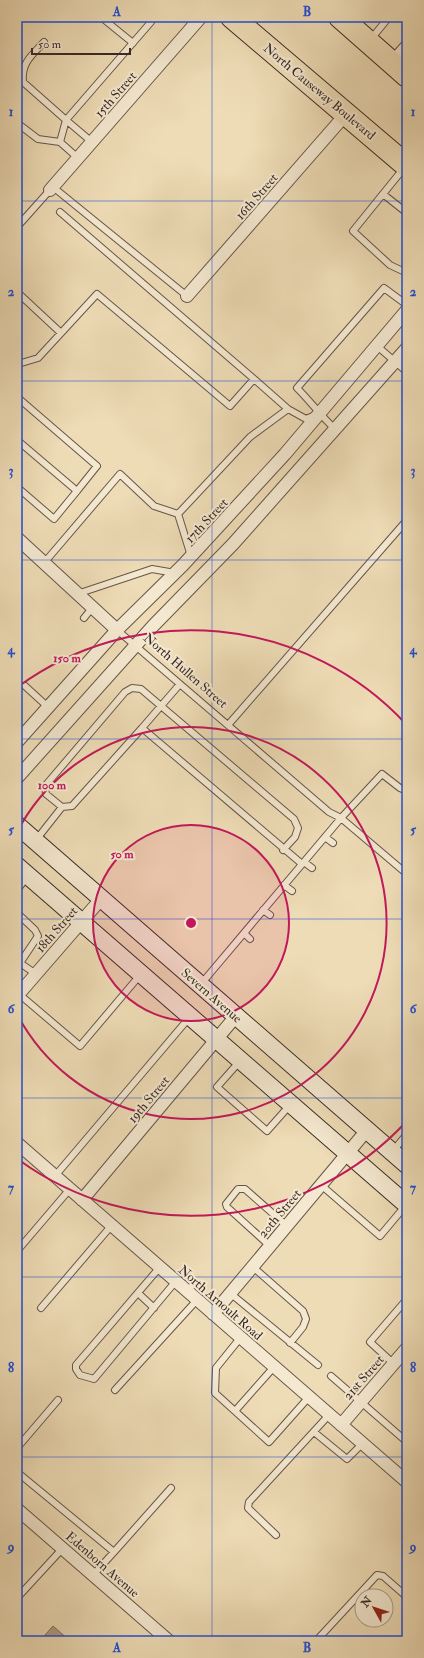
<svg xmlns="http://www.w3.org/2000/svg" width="424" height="1658" font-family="'IM FELL Double Pica',serif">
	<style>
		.water { fill: #b09f85; stroke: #80705f }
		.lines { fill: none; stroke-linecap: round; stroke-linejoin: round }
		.lane-casing { stroke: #65564a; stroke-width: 8 }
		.street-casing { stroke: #65564a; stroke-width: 14 }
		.secondary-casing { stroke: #372a26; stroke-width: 19 }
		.highway-casing { stroke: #372a26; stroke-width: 24 }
		.lane { stroke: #f4e8d0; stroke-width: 6 }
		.street { stroke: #f4e8d0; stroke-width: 12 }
		.secondary { stroke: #f4e8d0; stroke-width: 17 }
		.highway { stroke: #eedcb6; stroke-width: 22 }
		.grid { fill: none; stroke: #1d4ed8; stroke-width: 1; stroke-opacity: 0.55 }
		.ring { fill: none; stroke: #c2185b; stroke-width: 2 }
		.labels { text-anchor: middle; stroke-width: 4; stroke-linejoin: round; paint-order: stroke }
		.street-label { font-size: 13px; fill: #372a26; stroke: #f4e8d0 }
		.centre { fill: #c2185b; stroke: #f4e8d0; stroke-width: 2 }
		.ring-label { font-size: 12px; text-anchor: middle; font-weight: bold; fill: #c2185b; stroke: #f4e8d0; stroke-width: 4; stroke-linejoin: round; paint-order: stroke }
		.neatline { fill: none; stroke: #1d4ed8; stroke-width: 1.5 }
		.grid-label { font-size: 13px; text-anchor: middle; font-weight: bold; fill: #1d4ed8 }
	</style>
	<rect width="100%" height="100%" fill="#eedcb6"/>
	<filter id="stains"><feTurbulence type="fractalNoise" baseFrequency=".005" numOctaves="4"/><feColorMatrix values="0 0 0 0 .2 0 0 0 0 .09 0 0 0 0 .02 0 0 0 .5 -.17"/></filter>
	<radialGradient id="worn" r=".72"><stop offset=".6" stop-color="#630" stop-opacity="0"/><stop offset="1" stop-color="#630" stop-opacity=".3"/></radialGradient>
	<!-- water -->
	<path class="water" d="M53,1626l16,14 -1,1h-16l-7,-6z"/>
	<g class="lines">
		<!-- lane casing -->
		<g class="lane-casing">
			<path id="lane" d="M101,17l32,26
				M371,39l18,-22
				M44,42c-12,13 -23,21 -21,40l43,38 -6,22
				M17,123l21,16 22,3 18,16
				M92,142l-26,-22 85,-98v-5
				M404,168l-51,63 37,34 17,8
				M53,187l134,109
				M383,194l24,19
				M17,227l33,-37
				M17,292l44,41
				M377,346l30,26
				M18,364l20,-6 59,-64 133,112 24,-27 -194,-167
				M254,379l34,30
				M17,397l80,69 -20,25
				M335,429c-14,-13 -24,-27 -38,-41l87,-100 23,17
				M17,440l60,51 -23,28 -37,-32
				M178,514l72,-77 38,-28 18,10 7,-3
				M178,514l13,42
				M44,563l76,-89 34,32 24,8
				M77,594l75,-25 23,4
				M84,618l8,-10
				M117,630l212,182 12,6 66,56
				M180,684l-38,44 160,136
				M25,686l23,21
				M228,725l179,-205
				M62,807l-16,-13 -1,-8 80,-94 7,-4 9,1 153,130 4,9 -3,9 -12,13
				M325,837l8,6
				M36,840l26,-33 10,-1 70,-78
				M304,862l8,6
				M284,885l8,6
				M17,890l10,-13
				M263,910l7,5
				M17,913l18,17 3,6 -18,27 16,11
				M244,933l6,6
				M201,984l140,-166 41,-44 18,14 7,3
				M19,994l61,52 61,-72
				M240,1061l-23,26 50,44 23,-26
				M406,1117l1,1
				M393,1151l14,-17
				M55,1176l134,-158
				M321,1185l59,51 26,-31
				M270,1246l-43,-39 -1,-3 12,-15h7l42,37
				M17,1251l53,-62
				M160,1267l-84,98v4l4,6 14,4 82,-98
				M253,1267l50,44 3,8 -3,8 -13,16
				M187,1291l8,-8
				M138,1293l16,15
				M230,1293l88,72
				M41,1308l71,-83
				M241,1337l-25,31 -1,25 54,49 40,-45
				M394,1364l-24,-22 37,-43
				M331,1376l76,66
				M115,1390l82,-90
				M235,1411l39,-44
				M314,1432l33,27 16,-16
				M17,1448l41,-48
				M17,1472l97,80 -20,22
				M276,1535l-28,-27 1,-6 80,-87
				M114,1552l57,-64
				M17,1598l46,-50
				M316,1641l61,-66 6,1 24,21"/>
		</g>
		<!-- street casing -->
		<g class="street-casing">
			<path id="street" d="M392,63l15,-17
				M50,190l151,-173
				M187,296l159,-182
				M17,538l100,92
				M17,742l100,-112 66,-65 102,-111 122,-144
				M17,778l136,-152 80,-82 174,-196
				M17,996l84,-97
				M17,1143l390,339
				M82,1200l154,-184
				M213,1314l154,-184
				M341,1425l66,-77
				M17,1509l152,132"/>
		</g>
		<!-- secondary casing -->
		<g class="secondary-casing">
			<path id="secondary" d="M17,825l390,340
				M17,866l390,339"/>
		</g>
		<!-- highway casing -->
		<g class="highway-casing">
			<path id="highway" d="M232,17l175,149
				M340,17l67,59"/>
		</g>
		<!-- lane -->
		<use href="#lane" class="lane"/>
		<!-- street -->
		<use href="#street" class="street"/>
		<!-- secondary -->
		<use href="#secondary" class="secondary"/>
		<!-- highway -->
		<use href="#highway" class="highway"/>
	</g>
	<!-- grid -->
	<path class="grid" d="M212,17v1624M17,201h390M17,381h390M17,560h390M17,739h390M17,919h390M17,1098h390M17,1277h390M17,1457h390"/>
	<!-- distance rings -->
	<circle cx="191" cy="923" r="98" fill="#c2185b" fill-opacity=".12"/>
	<g class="ring">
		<circle cx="191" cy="923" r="98"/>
		<path d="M17 832A196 196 0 1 1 17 1014"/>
		<path d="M405 1123A293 293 0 0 1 19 1160M19 686A293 293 0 0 1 405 723"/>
	</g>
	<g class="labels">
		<!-- street labels -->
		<g class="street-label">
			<text transform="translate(320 91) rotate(40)" y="5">North Causeway Boulevard</text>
			<text transform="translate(115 94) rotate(-49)" y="5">15th Street</text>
			<text transform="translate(256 196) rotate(-49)" y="5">16th Street</text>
			<text transform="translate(206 520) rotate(-47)" y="5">17th Street</text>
			<text transform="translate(186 670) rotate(41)" y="5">North Hullen Street</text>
			<text transform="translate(56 929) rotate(-49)" y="5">18th Street</text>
			<text transform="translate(212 995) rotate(41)" y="5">Severn Avenue</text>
			<text transform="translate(148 1099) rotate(-50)" y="5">19th Street</text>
			<text transform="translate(279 1213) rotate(-50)" y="5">20th Street</text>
			<text transform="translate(221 1302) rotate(41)" y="5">North Arnoult Road</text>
			<text transform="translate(363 1377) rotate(-49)" y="5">21st Street</text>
			<text transform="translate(103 1564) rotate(41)" y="5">Edenborn Avenue</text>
		</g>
	</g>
	<circle cx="191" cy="923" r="6" class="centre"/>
	<g class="ring-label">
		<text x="67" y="662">150 m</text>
		<text x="52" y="789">100 m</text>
		<text x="122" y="858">50 m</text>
	</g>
	<!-- margin -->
	<rect width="424" height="1658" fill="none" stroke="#eedcb6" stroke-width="44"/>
	<!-- north arrow -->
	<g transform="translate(374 1608) rotate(309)"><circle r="19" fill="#f4e8d0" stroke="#a89c8c"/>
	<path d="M0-3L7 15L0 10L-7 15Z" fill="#8f2418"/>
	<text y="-6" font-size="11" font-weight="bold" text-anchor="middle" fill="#372a26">N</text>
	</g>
	<!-- scale -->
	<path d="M32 48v6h98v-6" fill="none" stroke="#372a26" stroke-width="2"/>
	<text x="38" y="48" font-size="12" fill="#372a26" stroke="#f4e8d0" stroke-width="3" paint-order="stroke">50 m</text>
	<rect x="22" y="22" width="380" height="1614" class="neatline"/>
	<g class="grid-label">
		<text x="117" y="16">A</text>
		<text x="307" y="16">B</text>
		<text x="11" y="116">1</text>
		<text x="413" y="116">1</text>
		<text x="11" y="296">2</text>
		<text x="413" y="296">2</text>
		<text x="11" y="475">3</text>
		<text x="413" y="475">3</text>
		<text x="11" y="654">4</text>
		<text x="413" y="654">4</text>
		<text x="11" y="834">5</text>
		<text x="413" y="834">5</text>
		<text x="11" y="1013">6</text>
		<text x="413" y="1013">6</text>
		<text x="11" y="1192">7</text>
		<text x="413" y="1192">7</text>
		<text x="11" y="1372">8</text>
		<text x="413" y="1372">8</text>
		<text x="11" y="1551">9</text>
		<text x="413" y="1551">9</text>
		<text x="117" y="1652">A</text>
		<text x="307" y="1652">B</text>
	</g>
	<rect width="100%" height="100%" filter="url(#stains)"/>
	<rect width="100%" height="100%" fill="url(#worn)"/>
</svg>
